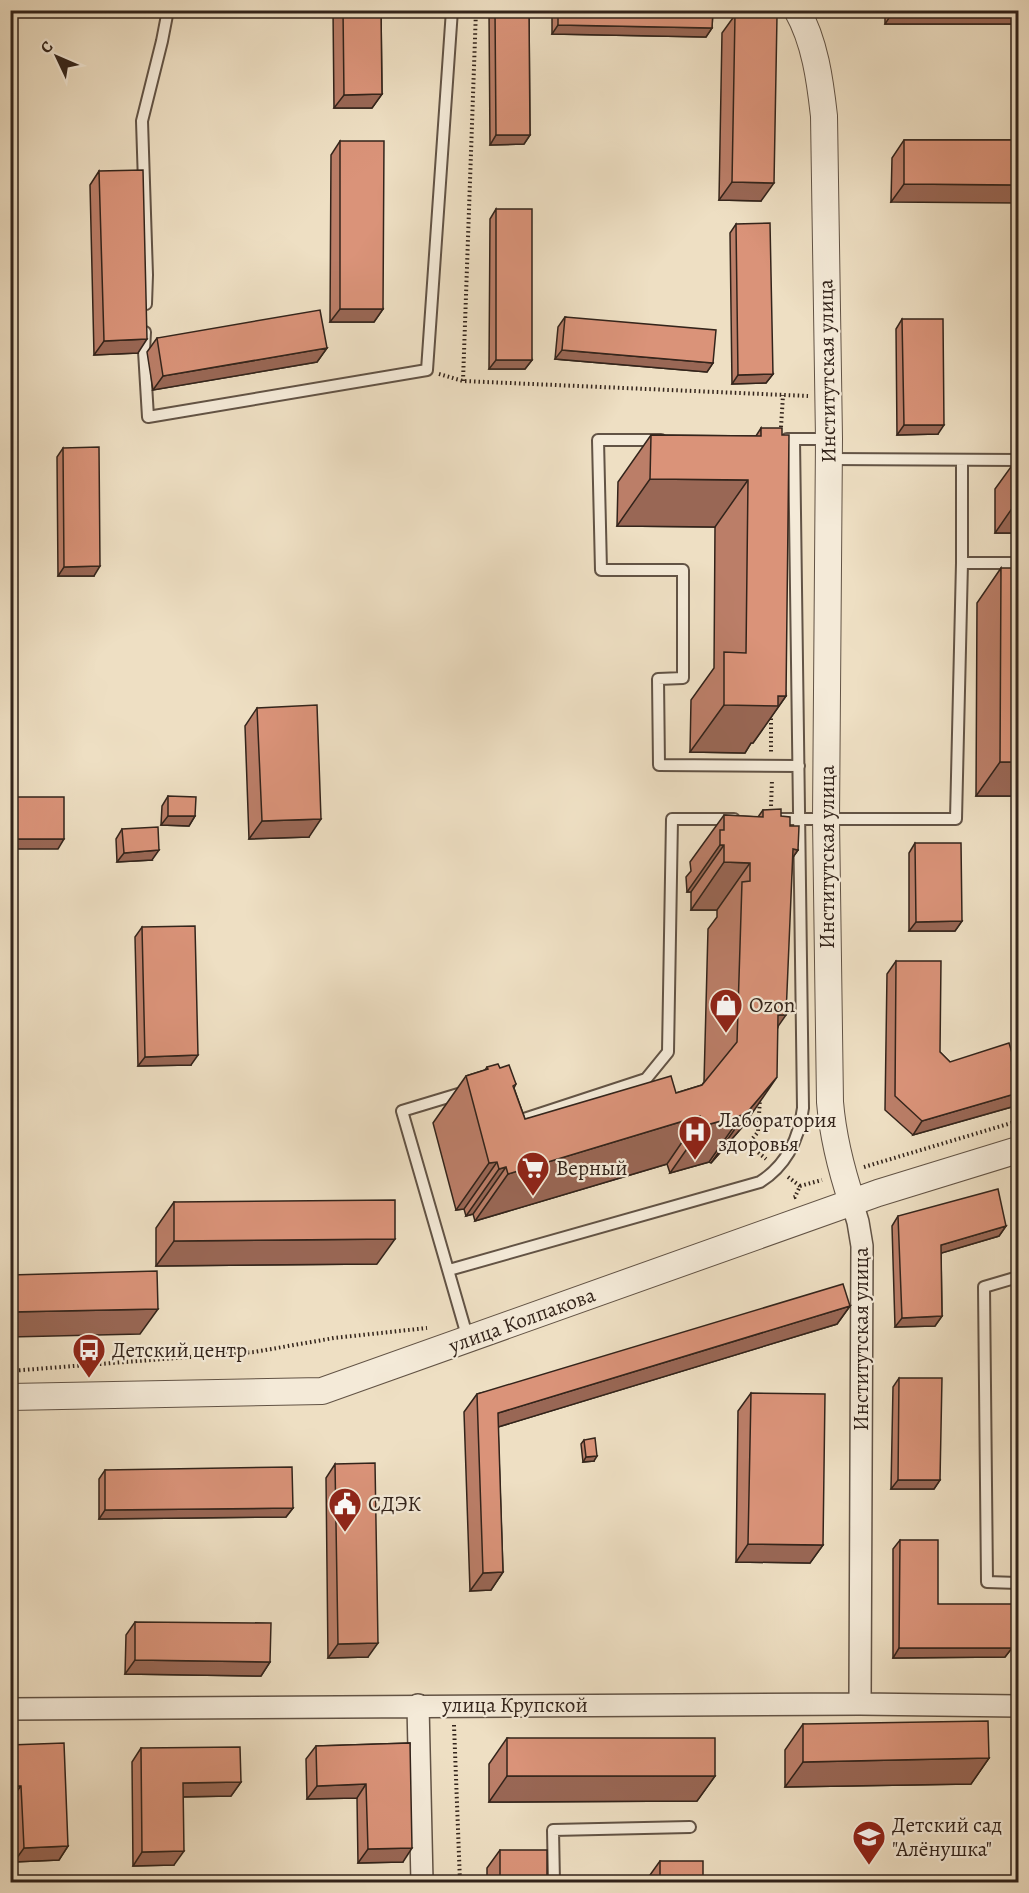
<svg xmlns="http://www.w3.org/2000/svg" width="1029" height="1893" font-family="Alegreya,serif">
	<style>
		.lines { fill: none; stroke-linecap: round; stroke-linejoin: round }
		.service-casing { stroke: #625345; stroke-width: 14 }
		.minor-casing { stroke: #625345; stroke-width: 24 }
		.tertiary-casing { stroke: #625345; stroke-width: 28 }
		.path { stroke: #33241b; stroke-width: 4; stroke-dasharray: 1.5 3; stroke-linecap: butt }
		.service { stroke: #f4ead8; stroke-width: 10 }
		.minor { stroke: #f4ead8; stroke-width: 21 }
		.tertiary { stroke: #f4ead8; stroke-width: 26 }
		.wall { fill: #bb7e68; stroke: #33241b; stroke-width: 1.5 }
		.shaded-wall { fill: #996755; stroke: #33241b; stroke-width: 1.5 }
		.building { fill: #da9379; stroke: #33241b; stroke-width: 1.5 }
		.labels { text-anchor: middle; stroke-width: 4.5; stroke-linejoin: round; paint-order: stroke }
		.street-label { font-size: 21px; fill: #33241b; stroke: #f4ead8 }
		.poi-label { font-size: 21px; fill: #33241b; stroke: #f4ead8; text-anchor: start }
	</style>
	<rect width="100%" height="100%" fill="#eedfc3"/>
	<filter id="stains"><feTurbulence type="fractalNoise" baseFrequency=".00333" numOctaves="4"/><feColorMatrix values="0 0 0 0 .2 0 0 0 0 .09 0 0 0 0 .02 0 0 0 .5 -.17"/></filter>
	<radialGradient id="worn" r=".72"><stop offset=".6" stop-color="#630" stop-opacity="0"/><stop offset="1" stop-color="#630" stop-opacity=".3"/></radialGradient>
	<g class="lines">
		<!-- service casing -->
		<g class="service-casing">
			<path id="service" d="M146,304l1,-29 -5,-154 20,-80 6,-31
				M145,332l-1,19 4,66 279,-47 25,-360
				M787,439h42
				M661,440h-63l3,130h82v108l-25,1 1,86 140,1
				M829,459l189,1
				M962,460v103h56
				M777,819h179l6,-256
				M465,1092l-63,19 66,228
				M516,1116l2,5 128,-42 22,-27 4,-233h62
				M449,1270l311,-88c27,-17 39,-43 43,-74l-9,-669
				M1018,1277l-34,10 3,295 31,1
				M554,1882l-1,-52 137,-3"/>
		</g>
		<!-- minor casing -->
		<g class="minor-casing">
			<path id="minor" d="M852,1202l6,20 4,24 -2,458
				M418,1705l4,177
				M10,1709l850,-5 158,2"/>
		</g>
		<!-- tertiary casing -->
		<g class="tertiary-casing">
			<path id="tertiary" d="M797,10c18,32 23,70 27,106l5,323 -3,380 4,283c3,36 11,67 22,100
				M10,1397l312,-6 556,-198 140,-43"/>
		</g>
		<!-- path -->
		<path class="path" d="M439,374l24,7 345,15
			M463,381l13,-371
			M781,427l2,-32
			M771,714v38
			M771,806l1,-26
			M760,1098l-2,34 -10,12 18,15
			M864,1167l154,-46
			M788,1177l12,9 -5,11 -3,1
			M800,1186l22,-6
			M10,1371l244,-19 80,-14 93,-10
			M454,1725l6,157"/>
		<!-- service -->
		<use href="#service" class="service"/>
		<!-- minor -->
		<use href="#minor" class="minor"/>
		<!-- tertiary -->
		<use href="#tertiary" class="tertiary"/>
	</g>
	<!-- wall -->
	<path class="wall" d="M333,10h48l1,84 -10,14h-38z
		M489,10h40l1,125 -6,9 -34,1z
		M552,10h161l-1,18 -6,9 -154,-3z
		M885,10h133v14h-133z
		M735,15l26,186 -42,-1 3,-167z
		M904,140h114l-127,62 1,-44z
		M340,141l43,168 -9,13h-44l1,-167z
		M99,171l39,182 -44,2 -4,-170z
		M496,209l36,151 -7,9h-36l1,-150z
		M736,224l37,150 -7,9 -34,1 -2,-151z
		M565,317l148,46 -6,9 -152,-13 3,-32z
		M902,319l36,115 -41,1 -1,-106z
		M157,338l170,10 -10,14 -164,28 -6,-38z
		M761,428l25,268 -33,47h-2l-6,10 -55,-1 1,-52 23,-32 1,-141 -98,-1 1,-44 33,-47 105,1z
		M63,448l31,128h-36l-1,-119z
		M1013,464l5,69h-23v-44z
		M1001,568l17,228h-42l1,-193z
		M257,708l52,129 -60,2 -4,-113z
		M168,796l27,20 -6,10 -28,-1 1,-19z
		M763,810l18,6 9,10 8,24 -5,7 -15,170 -34,98 -33,38 -2,-1 -39,11 -3,-9 -192,57 -2,-7 -7,2 -2,-7 -8,1 -23,-87 33,-47 19,-6 2,-3 13,1 16,16 -2,4 11,31 151,-26 26,-8 2,-3 4,-153 9,-12v-7h-26v-18h-4l-1,-15 5,-6 -1,-9 34,-47 34,2z
		M122,829l30,31 -35,2 -1,-23z
		M915,843l47,78 -7,10h-46v-78z
		M142,927l49,138 -53,1 -3,-129z
		M896,961l44,91 10,10 68,11v27l-3,6 -102,29 -28,-25 2,-136z
		M174,1202l203,62 -221,2v-38z
		M898,1216l108,10 -7,10 -58,17 1,63 -7,10 -40,1 -3,-101z
		M850,1306l-13,18 -339,103 5,145 -12,18 -21,1 -6,-179 13,-18z
		M899,1378l41,102 -6,9h-43l2,-102z
		M751,1393l72,152 -13,18 -74,-1 2,-151z
		M584,1440l10,21 -11,1 -2,-18z
		M335,1464l33,193 -40,1 -2,-180z
		M105,1470l188,38 -7,9 -187,2v-40z
		M900,1540l38,64 74,44 -7,9 -112,1v-109z
		M135,1622l135,40 -9,14 -136,-2 1,-39z
		M803,1724l186,34 -18,26 -186,3v-37z
		M507,1738l208,38 -18,25 -208,1v-38z
		M410,1743l-7,119 -45,1 -1,-65 -50,1 -1,-40 10,-13z
		M10,1745l58,101 -9,14 -45,2 -3,-63 -1,1z
		M141,1748l100,34 -10,14 -48,1 -9,68 -41,1 -1,-104z
		M500,1850l47,32h-60v-14z
		M660,1861l43,21h-58z"/>
	<!-- shaded-wall -->
	<path class="shaded-wall" d="M894,10h124v14h-133z
		M558,25l154,3 -6,9 -154,-3z
		M382,94l-10,14h-38l10,-13z
		M496,135h34l-6,9 -34,1z
		M732,182l42,1 -13,18 -42,-1z
		M904,184l114,1v18l-127,-1z
		M340,309h43l-9,13h-44z
		M147,339l-9,14 -44,2 10,-14z
		M327,348l-10,14 -164,28 10,-14z
		M562,350l151,13 -6,9 -152,-13z
		M496,360h36l-7,9h-36z
		M773,374l-7,9 -34,1 6,-9z
		M904,425h40l-6,9 -41,1z
		M650,479l98,1 -33,47 -98,-1z
		M1013,507h5v26h-23z
		M100,566l-6,10h-36l6,-9z
		M778,696h8l-33,47h-2l-6,10 -55,-1 34,-47z
		M1000,762h18v34h-42z
		M168,816h27l-6,10 -28,-1z
		M321,819l-12,18 -60,2 13,-18z
		M10,839h54l-6,10h-48z
		M720,845h4l-33,47h-4z
		M793,849l5,1 -33,47z
		M159,850l-7,10 -35,2 7,-9z
		M724,862l26,1 -33,47h-26z
		M962,921l-7,10h-46l7,-9z
		M778,1015h8l-33,47z
		M198,1055l-7,10 -53,1 7,-9z
		M777,1077l-33,48 -33,38 33,-47z
		M1018,1093v7l-3,6 -102,29 9,-14z
		M742,1115l-33,47 -39,11 33,-47z
		M700,1116l-33,48 -192,57 33,-47z
		M497,1162l-33,47 -8,1 33,-47z
		M506,1167l-33,47 -7,2 33,-47z
		M1006,1226l-7,10 -64,19 6,-10z
		M395,1239l-18,25 -221,2 18,-25z
		M850,1306l-13,18 -352,107 13,-18z
		M158,1309l-18,25 -130,3v-25z
		M942,1316l-7,10 -40,1 7,-9z
		M597,1456l-3,5 -11,1 3,-5z
		M898,1480h42l-6,9h-43z
		M293,1508l-7,9 -187,2 6,-9z
		M748,1544l75,1 -13,18 -74,-1z
		M503,1572l-12,18 -21,1 13,-18z
		M378,1643l-10,14 -40,1 10,-14z
		M899,1648h113l-7,9 -112,1z
		M135,1660l135,2 -9,14 -136,-2z
		M989,1758l-18,26 -186,3 18,-25z
		M507,1776h208l-18,25 -208,1z
		M241,1782l-10,14 -57,1 9,-14z
		M366,1784l-9,14 -50,1 10,-13z
		M10,1786h11l-11,14z
		M68,1846l-9,14 -45,2 10,-14z
		M412,1848l-9,14 -45,1 10,-14z
		M184,1851l-10,14 -41,1 9,-14z"/>
	<!-- building -->
	<path class="building" d="M343,10h38l1,84 -38,1z
		M495,10h34l1,125h-34z
		M558,10h155l-1,18 -154,-3z
		M735,15l42,1 -3,167 -42,-1z
		M904,140h114v45l-114,-1z
		M340,141h44l-1,168h-43z
		M143,170l4,169 -43,2 -5,-170z
		M496,209h36v151h-36z
		M770,223l3,151 -35,1 -2,-151z
		M320,310l7,38 -164,28 -6,-38z
		M565,317l151,13 -3,33 -151,-13z
		M902,319h41l1,106h-40z
		M761,428h21v7h7l-3,261h-8v10l-54,-1v-53l22,1 2,-173 -98,-1 1,-44 110,1z
		M99,447l1,119 -36,1 -1,-119z
		M1013,464h5v43h-5z
		M1001,568h17v194h-18z
		M317,705l4,114 -59,2 -5,-113z
		M168,796l28,1 -1,19h-27z
		M10,797h54v42h-54z
		M781,809v7l9,1v9h9l-1,24 -5,-1 -7,166h-8l-1,62 -33,39 -2,-1 -39,11 -3,-10 -192,58 -2,-7 -7,2 -2,-7 -8,1 -23,-87 22,-7 -1,-2 11,-3 2,4 9,-3 7,19 -3,2 12,33 146,-43 5,17 26,-8 35,-43 5,-160 8,-1v-18l-26,-1v-17h-4v-15h4v-15l39,2v-7z
		M158,827l1,23 -35,3 -2,-24z
		M915,843h46l1,78 -46,1z
		M195,926l3,129 -53,2 -3,-130z
		M896,961h45l-1,91 10,10 59,-19 9,30v20l-96,28 -27,-25z
		M998,1189l8,37 -65,19 1,71 -40,2 -4,-102z
		M395,1200v39l-221,2v-39z
		M157,1271l1,38 -148,3v-37z
		M843,1284l7,22 -352,107 5,159 -20,1 -6,-179z
		M899,1378h43l-2,102h-42z
		M751,1393l74,1 -2,151 -75,-1z
		M595,1438l2,18 -11,1 -2,-17z
		M375,1463l3,180 -40,1 -3,-180z
		M292,1467l1,41 -188,2v-40z
		M900,1540h38v64h74v44h-113z
		M135,1622l136,1 -1,39 -135,-2z
		M988,1721l1,37 -186,4v-38z
		M507,1738h208v38h-208z
		M64,1743l4,103 -44,2 -3,-62h-11v-41z
		M410,1743l2,105 -44,1 -2,-65 -49,2 -1,-40z
		M240,1747l1,35 -58,1 1,68 -42,1 -1,-104z
		M500,1850h47v32h-47z
		M660,1861h43v21h-43z"/>
	<!-- icons -->
	<defs>
		<g id="shop-pin" transform="scale(1.725)"><path d="M0 17L-7.5 6A9.5 9.5 0 1 1 7.5 6Z" fill="#8f2418" stroke="#f4ead8"/><path d="M-5-2.5h2.3a2.7 3.5 0 0 1 5.4 0H5L5.5 6h-11ZM-1.5-2.5h3a1.5 2.3 0 0 0-3 0Z" fill="#fff"/></g>
		<g id="hospital-pin" transform="scale(1.725)"><path d="M0 17L-7.5 6A9.5 9.5 0 1 1 7.5 6Z" fill="#8f2418" stroke="#f4ead8"/><path d="M-5-5h3v3.5h4V-5h3V5h-3V1.5h-4V5h-3Z" fill="#fff"/></g>
		<g id="supermarket-pin" transform="scale(1.725)"><path d="M0 17L-7.5 6A9.5 9.5 0 1 1 7.5 6Z" fill="#8f2418" stroke="#f4ead8"/><path d="M-6-5.5h2.5l.6 2H6L4.5 2H-2.5L-4.4-4H-6ZM-1.5 3.2a1.3 1.3 0 1 0 .1 0ZM3 3.2a1.3 1.3 0 1 0 .1 0Z" fill="#fff"/></g>
		<g id="bus-pin" transform="scale(1.725)"><path d="M0 17L-7.5 6A9.5 9.5 0 1 1 7.5 6Z" fill="#8f2418" stroke="#f4ead8"/><path d="M-5-6H5V4H4V6H2V4H-2V6H-4V4H-5ZM-3.5-4V0h7V-4ZM-3.5 1.2v1.5H-2V1.2ZM2 1.2v1.5H3.5V1.2Z" fill="#fff"/></g>
		<g id="civic-pin" transform="scale(1.725)"><path d="M0 17L-7.5 6A9.5 9.5 0 1 1 7.5 6Z" fill="#8f2418" stroke="#f4ead8"/><path d="M-.6-6.5H3V-4.5H.6V-3L4-1V1h2V6H-6V1h2V-1L-.6-3ZM-1.2 2.5V6h2.4V2.5Z" fill="#fff"/></g>
		<g id="school-pin" transform="scale(1.725)"><path d="M0 17L-7.5 6A9.5 9.5 0 1 1 7.5 6Z" fill="#8f2418" stroke="#f4ead8"/><path d="M0-5L7-2L0 1L-7-2ZM-4 1L0 2.5L4 1V4Q0 6-4 4Z" fill="#fff"/></g>
	</defs>
	<g fill-rule="evenodd">
		<use href="#shop-pin" x="726" y="1005"/>
		<use href="#hospital-pin" x="695" y="1132"/>
		<use href="#supermarket-pin" x="533" y="1168"/>
		<use href="#bus-pin" x="89" y="1350"/>
		<use href="#civic-pin" x="345" y="1504"/>
		<use href="#school-pin" x="869" y="1837"/>
	</g>
	<g class="labels">
		<!-- street labels -->
		<g class="street-label">
			<text transform="translate(827 371) rotate(-91)" y="7">Институтская улица</text>
			<text transform="translate(827 857) rotate(-90)" y="7">Институтская улица</text>
			<text transform="translate(522 1320) rotate(-20)" y="7">улица Колпакова</text>
			<text transform="translate(861 1339) rotate(-90)" y="7">Институтская улица</text>
			<text x="515" y="1712">улица Крупской</text>
		</g>
		<!-- poi labels -->
		<g class="poi-label">
			<text x="749" y="1012">Ozon</text>
			<text x="718" y="1127">Лаборатория<tspan x="718" dy="24">здоровья</tspan></text>
			<text x="556" y="1175">Верный</text>
			<text x="112" y="1357">Детский центр</text>
			<text x="368" y="1511">СДЭК</text>
			<text x="892" y="1832">Детский сад<tspan x="892" dy="24">"Алёнушка"</tspan></text>
		</g>
	</g>
	<!-- margin -->
	<rect width="1029" height="1893" fill="none" stroke="#eedfc3" stroke-width="36"/>
	<rect x="12" y="12" width="1005" height="1869" fill="none" stroke="#33241b" stroke-width="3"/>
	<rect x="18" y="18" width="993" height="1857" fill="none" stroke="#33241b" stroke-width="1.5"/>
	<!-- north arrow -->
	<g transform="translate(57 57) rotate(314)" stroke="#f4ead8" stroke-width="4.5" paint-order="stroke">
	<path d="M0-4.5L10 22L0 15L-10 22Z" fill="#33241b"/>
	<text y="-9" font-size="16" font-weight="bold" text-anchor="middle" fill="#33241b">С</text>
	</g>
	<rect width="100%" height="100%" filter="url(#stains)"/>
	<rect width="100%" height="100%" fill="url(#worn)"/>
</svg>
